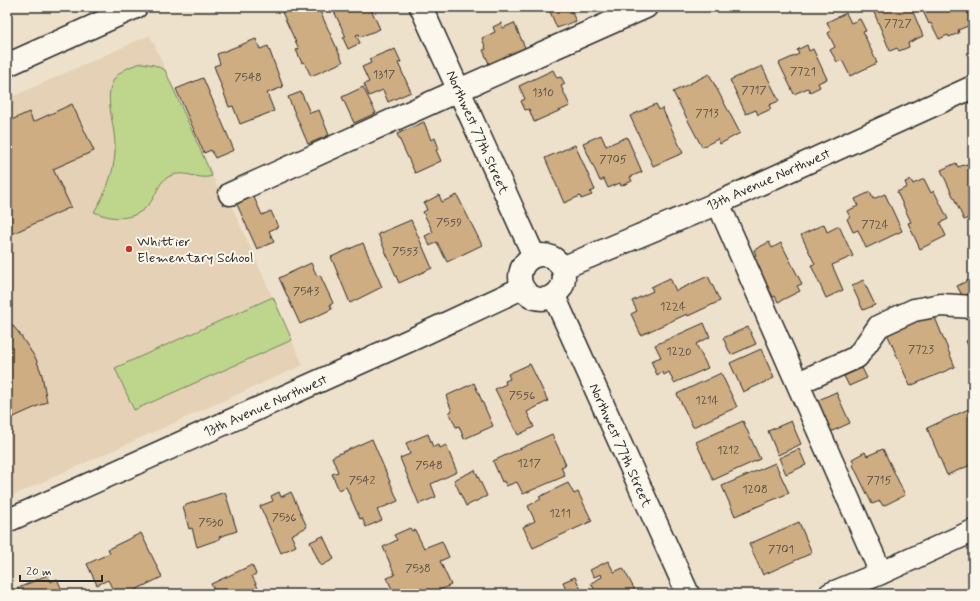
<svg xmlns="http://www.w3.org/2000/svg" width="980" height="601" font-family="Mynerve,sans-serif">
	<style>
		.built { fill: #e5d1b6 }
		.green { fill: #bed68c; stroke: #74805c }
		.building { fill: #cfad82; stroke: #2b2b2b }
		.lines { fill: none; stroke-linecap: round; stroke-linejoin: round }
		.minor-casing { stroke: #2b2b2b; stroke-width: 25 }
		.minor { stroke: #fbf7ec; stroke-width: 22 }
		.poi-dot { fill: #c8321e; stroke: #fbf7ec; stroke-width: 1.5 }
		.labels { text-anchor: middle; stroke-width: 4; stroke-linejoin: round; paint-order: stroke }
		.number-label { font-size: 12px; fill: #544c41 }
		.street-label { font-size: 14px; fill: #2b2b2b; stroke: #fbf7ec }
		.poi-label { font-size: 14px; fill: #2b2b2b; stroke: #fbf7ec; text-anchor: start }
	</style>
	<rect width="100%" height="100%" fill="#eee1cc"/>
	<filter id="ink" filterUnits="userSpaceOnUse"><feTurbulence type="fractalNoise" baseFrequency=".025" numOctaves="2"/><feDisplacementMap in="SourceGraphic" scale="8" xChannelSelector="R" yChannelSelector="G"/><feConvolveMatrix kernelMatrix="1 2 1 2 8 2 1 2 1" color-interpolation-filters="sRGB"/></filter>
	<g filter="url(#ink)">
		<!-- built -->
		<path class="built" d="M150,35l68,153 11,12 74,165 -296,133v-399z"/>
		<!-- green -->
		<path class="green" d="M142,63l12,2 11,5 47,106c-13,5 -27,-7 -42,0 -11,5 -12,15 -18,24 -14,21 -37,21 -58,12 11,-18 20,-38 21,-60 2,-37 -26,-76 27,-89z
			M273,297l19,43 -158,70 -19,-42z"/>
		<!-- building -->
		<path class="building" d="M286,7h32l25,55 -32,14 -7,-14 -2,1 -6,-13 3,-1 -18,-39z
			M332,7h38l10,22 -20,8 -1,-3 -3,1 4,8 -12,6 -5,-11 3,-1z
			M548,7h21l7,14 -19,7z
			M880,7h31l12,29 -15,7 1,4 -10,4 -2,-3 -7,3 -17,-41z
			M921,7h44l8,17 -15,6 1,3 -10,4 -1,-2 -9,4 -8,-16 -2,1z
			M846,13l5,10 9,-4 6,12 -3,1 14,31 -27,13 -8,-16 -5,2 -7,-12 5,-3 -7,-14 3,-2 -4,-9z
			M501,23l2,5 11,-5 13,29 -36,16 -8,-18 3,-1 -4,-11 13,-6 -2,-5z
			M256,39l4,10 8,-3 15,41 -16,6 7,18 -34,13 -7,-18 -4,1 -15,-41 6,-2 -3,-10z
			M807,45l2,6 4,-2 14,30 -9,4 2,4 -10,5 -2,-4 -14,6 -15,-31 20,-9 -2,-4z
			M395,49l6,13 -3,1 13,29 -23,10 -5,-12 -14,6 -5,-12 5,-2 -7,-15 9,-4 -2,-4 22,-9v1z
			M762,66l17,35 -10,4 2,4 -13,6 -2,-5 -10,4 -16,-34z
			M553,70l4,8 4,-1 4,7 -4,2 9,20 -36,16 -5,-13 -4,1 -4,-9 4,-2 -6,-13z
			M709,74l31,59 -20,11 -2,-5 -16,8 -29,-55z
			M203,78l31,72 -19,8 -4,-8 -7,3 -28,-64z
			M363,87l13,26 -22,10 -12,-26z
			M301,92l9,21 9,-3 10,25 -21,9 -20,-47z
			M72,104l22,47 -41,18 18,38 -64,29v-114l22,-10 4,10z
			M656,104l3,6 3,-2 21,45 -30,13 -23,-50z
			M424,122l7,18 4,-2 4,11 -3,1 5,11 -26,12 -18,-39z
			M601,135l5,11 21,-9 15,35 -12,5 2,4 -11,5 -1,-3 -12,5 -4,-9 -4,2 -17,-38z
			M575,145l20,45 -5,2 2,3 -11,4 -1,-3 -16,7 -19,-45z
			M956,163l2,4 9,-3 2,4 3,-1 1,1v48l-9,4 -23,-50z
			M924,179l7,14 3,-2 14,28 -8,4 6,13 -26,13 -12,-26 3,-1 -14,-30 10,-5 -2,-5 6,-2 2,4z
			M870,192l3,7 12,-5 17,37 -36,17 -8,-18 -5,2 -6,-13 3,-2 -3,-6 11,-5 -3,-7z
			M252,193l10,22 9,-4 7,16 -9,4 5,11 -17,7 -22,-49z
			M439,195l3,7 15,-7 25,50 -35,17 -10,-20 -7,4 -5,-10 8,-4 -10,-20 4,-2 -3,-7z
			M411,220l21,48 -33,15 -21,-49z
			M824,224l3,8 12,-6 14,30 -21,9 11,25 -17,8 -15,-33 4,-1 -14,-29z
			M769,242l3,6 9,-5 21,41 -5,2 3,5 -22,11 -3,-6 -2,1 -21,-40 4,-2 -2,-5z
			M363,243l19,44 -32,16 -19,-46z
			M311,263l6,13 3,-1 13,28 -3,2 2,4 -32,15 -21,-46z
			M708,276l12,25 -32,15 -1,-2 -46,21 -10,-21 6,-3 -5,-10 21,-10 -2,-4 19,-9 6,13z
			M973,278v17l-9,4 -7,-13z
			M863,280l12,25 -12,5 -11,-24z
			M934,315l21,52 -45,19 -24,-55 37,-15z
			M7,319l12,14 17,26 6,16 5,27 -40,18z
			M704,323l6,14 -14,7 12,24 -34,15 -5,-11 -5,3 -2,-3 -5,3 -6,-14 10,-4 -6,-12z
			M748,327l8,17 -25,11 -8,-17z
			M973,338v18l-7,-15z
			M761,349l13,29 -31,14 -13,-29z
			M530,364l18,37 -21,11 7,15 -16,8 -23,-46 11,-5 -1,-3 5,-2 -2,-5z
			M862,368l5,10 -18,8 -5,-10z
			M721,373l16,34 -44,20 -16,-33z
			M474,383l19,43 -29,13 -5,-13 -3,1 -7,-15 3,-1 -6,-15z
			M836,392l14,31 -24,11 -14,-31z
			M973,407v57l-26,11 -20,-47z
			M743,421l17,38 -47,21 -17,-38z
			M791,421l10,23 -23,11 -10,-24z
			M428,434l5,13 6,-2 1,3 6,-3 11,27 -26,12 5,13 -17,7 -19,-46 10,-4 -4,-11z
			M552,434l14,31 -5,2 4,9 -42,18 -6,-12 -11,4 -2,-5 -2,1 -9,-21z
			M372,439l26,62 -21,9 5,10 -16,7 -4,-9 -2,1 -14,-32 -7,3 -7,-16 6,-2 -6,-15z
			M799,449l7,16 -20,9 -7,-16z
			M883,449l22,46 -22,11 -3,-5 -8,3 -19,-39 1,-2 -2,-4 13,-7 2,4z
			M775,463l14,30 -54,23 -13,-30z
			M475,470l12,26 -21,10 -12,-26z
			M568,483l6,11 4,-2 14,29 -59,27 -10,-21 12,-6 -7,-15 13,-7 -2,-2z
			M225,492l12,39 -18,6 1,2 -23,8 -5,-19 -3,1 -6,-23z
			M279,492l2,5 10,-5 16,35 -16,8 5,11 -15,7 -21,-47 13,-5 -2,-5z
			M799,522l13,31 -49,22 -14,-31z
			M410,528l2,3 3,-1 9,18 18,-7 7,16 -9,4 11,24 -20,9h-37l-7,-16 8,-3 -12,-28 14,-7 -3,-5z
			M141,533l21,44 -35,17h-12l-7,-14 -11,5 -10,-21 23,-11 -2,-4z
			M323,536l11,23 -13,7 -11,-24z
			M608,561l6,11 9,-4 14,26h-40l-6,-11 11,-6 -1,-3 -7,3 -4,-7z
			M252,565l4,9 -4,2 9,18h-45l-5,-10z
			M47,575l4,7 6,-3 7,15h-51l-1,-3z
			M575,577l8,17h-16l-4,-12z
			M319,588l3,6h-15z"/>
		<g class="lines">
			<!-- minor casing -->
			<g class="minor-casing">
				<path id="minor" d="M421,7l113,249
					M7,65l129,-58
					M230,194l229,-104 187,-83
					M718,203l163,370
					M520 277a22 22 0 1 1 44 0a22 22 0 1 1-44 0Z
					M562,268l156,-65 255,-116
					M554,296l134,298
					M798,383l59,-26 22,-31 35,-16 27,-5 32,2
					M7,521l408,-183 107,-50
					M830,594l51,-21 92,-42"/>
			</g>
			<!-- minor -->
			<use href="#minor" class="minor"/>
		</g>
	</g>
	<!-- markers -->
	<circle class="poi-dot" cx="129" cy="249" r="4"/>
	<g class="labels">
		<!-- number labels -->
		<g class="number-label">
			<text x="898" y="27">7727</text>
			<text x="803" y="75">7721</text>
			<text x="384" y="78">1317</text>
			<text x="248" y="81">7548</text>
			<text x="754" y="94">7717</text>
			<text x="543" y="96">1310</text>
			<text x="707" y="117">7713</text>
			<text x="613" y="163">7705</text>
			<text x="449" y="226">7559</text>
			<text x="875" y="228">7724</text>
			<text x="405" y="255">7553</text>
			<text x="306" y="295">7543</text>
			<text x="673" y="310">1224</text>
			<text x="921" y="353">7723</text>
			<text x="679" y="355">1220</text>
			<text x="522" y="399">7556</text>
			<text x="707" y="404">1214</text>
			<text x="728" y="454">1212</text>
			<text x="529" y="467">1217</text>
			<text x="429" y="469">7548</text>
			<text x="362" y="484">7542</text>
			<text x="879" y="484">7715</text>
			<text x="755" y="493">1208</text>
			<text x="560" y="517">1211</text>
			<text x="284" y="521">7536</text>
			<text x="211" y="526">7530</text>
			<text x="781" y="553">7701</text>
			<text x="418" y="572">7538</text>
		</g>
		<!-- street labels -->
		<g class="street-label">
			<text transform="translate(478 132) rotate(66)" y="5">Northwest 77th Street</text>
			<text transform="translate(768 179) rotate(-24)" y="5">13th Avenue Northwest</text>
			<text transform="translate(265 405) rotate(-24)" y="5">13th Avenue Northwest</text>
			<text transform="translate(621 445) rotate(66)" y="5">Northwest 77th Street</text>
		</g>
		<!-- poi labels -->
		<g class="poi-label">
			<text x="137" y="246">Whittier<tspan x="137" dy="16">Elementary School</tspan></text>
		</g>
	</g>
	<!-- margin -->
	<rect width="980" height="601" fill="none" stroke="#fbf7ec" stroke-width="24"/>
	<rect x="12" y="12" width="956" height="577" fill="none" stroke="#2b2b2b" stroke-width="1.5" filter="url(#ink)"/>
	<!-- scale -->
	<path d="M20 575v6h82v-6" fill="none" stroke="#2b2b2b" stroke-width="2"/>
	<text x="26" y="575" font-size="12" fill="#2b2b2b" stroke="#fbf7ec" stroke-width="3" paint-order="stroke">20 m</text>
</svg>
